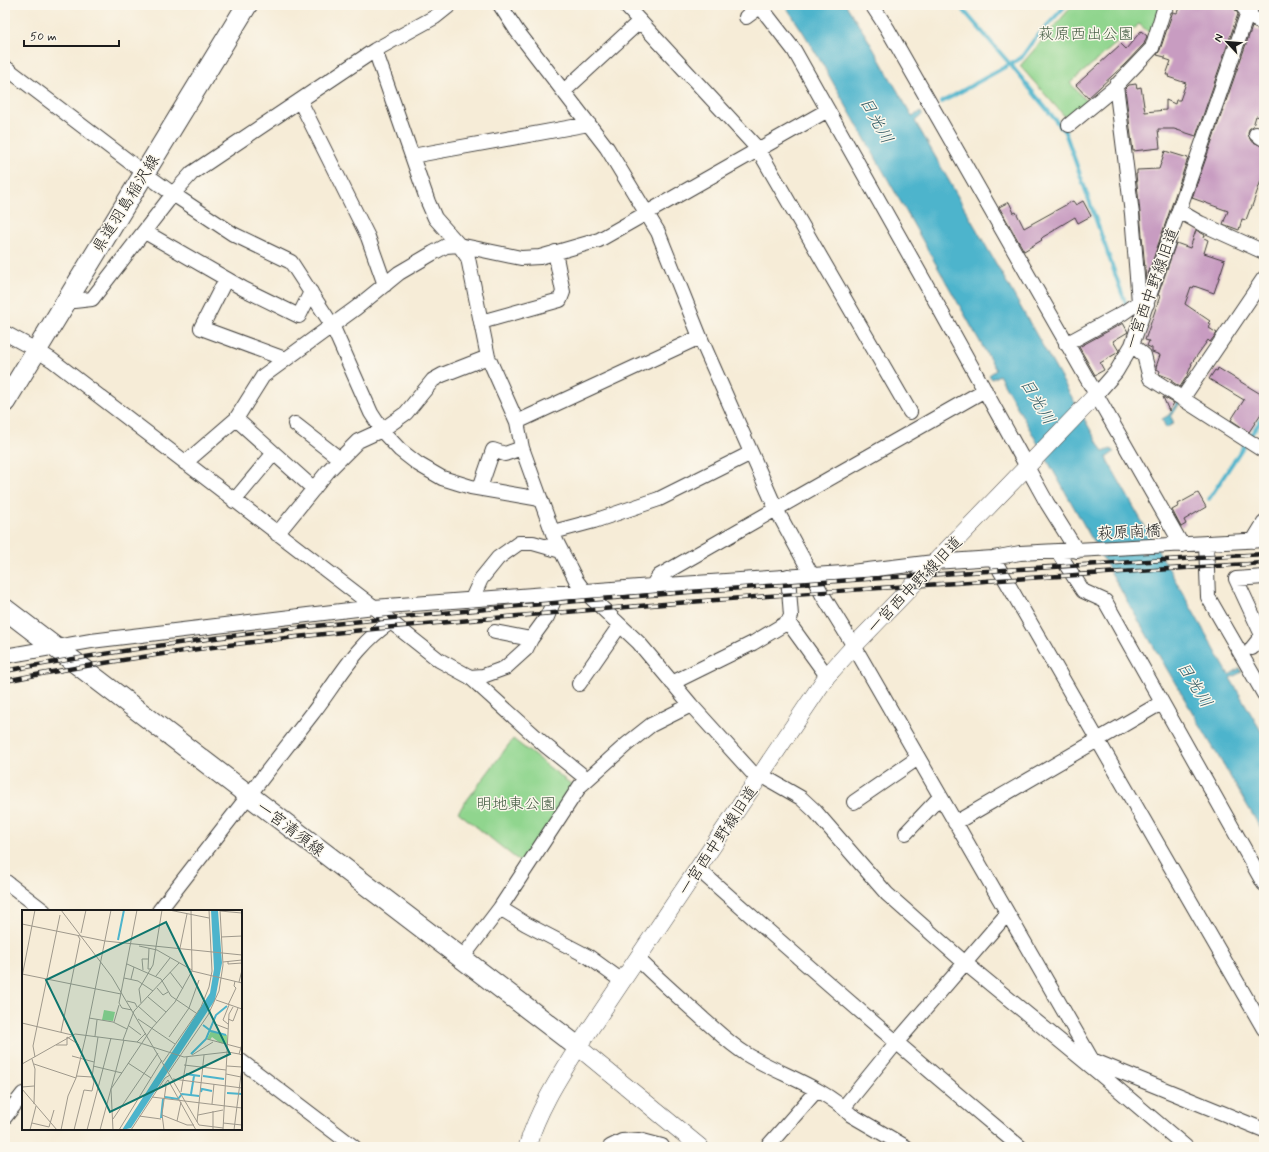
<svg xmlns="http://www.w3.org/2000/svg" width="1269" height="1152" font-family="Mynerve,'Klee One',sans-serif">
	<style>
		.green { fill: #90d58e; stroke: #567855 }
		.water { fill: #4db4cc; stroke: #346874 }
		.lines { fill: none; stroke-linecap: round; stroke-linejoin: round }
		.stream { stroke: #4db4cc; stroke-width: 4 }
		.building { fill: #c89cc1 }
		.minor-casing { stroke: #3d3b38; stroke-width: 16 }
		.tertiary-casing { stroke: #3d3b38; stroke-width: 18 }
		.secondary-casing { stroke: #3d3b38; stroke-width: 22 }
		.minor { stroke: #fff; stroke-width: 14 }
		.tertiary { stroke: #fff; stroke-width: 17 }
		.secondary { stroke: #fff; stroke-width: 20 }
		.rail-casing { stroke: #1c1c1c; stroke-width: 4.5 }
		.rail { stroke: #fbf7ec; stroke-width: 3; stroke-dasharray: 9; stroke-linecap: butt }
		.labels { text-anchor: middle; stroke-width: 3; stroke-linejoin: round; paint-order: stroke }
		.park-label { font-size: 16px; fill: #455d44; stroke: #fbf7ec }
		.street-label { font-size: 16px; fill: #1c1c1c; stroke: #fbf7ec }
		.water-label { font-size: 17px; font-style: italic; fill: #305962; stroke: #fbf7ec }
		.inset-river { fill: none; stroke: #4db4cc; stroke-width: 2 }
		.inset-road { fill: none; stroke: #9f998c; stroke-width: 1 }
		.view { fill: #0f766e; fill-opacity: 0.15; stroke: #0f766e; stroke-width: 2 }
		.inset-edge { fill: none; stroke: #1c1c1c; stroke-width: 2 }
	</style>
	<rect width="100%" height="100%" fill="#fbf7ec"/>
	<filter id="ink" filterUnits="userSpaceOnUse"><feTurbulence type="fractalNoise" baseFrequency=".025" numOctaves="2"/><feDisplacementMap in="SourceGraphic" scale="8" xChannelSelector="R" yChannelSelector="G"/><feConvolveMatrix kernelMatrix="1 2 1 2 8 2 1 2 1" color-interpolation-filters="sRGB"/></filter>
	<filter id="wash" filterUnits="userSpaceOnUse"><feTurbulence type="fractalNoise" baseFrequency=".012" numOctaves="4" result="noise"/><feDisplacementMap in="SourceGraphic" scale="16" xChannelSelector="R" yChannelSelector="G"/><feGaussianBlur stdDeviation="0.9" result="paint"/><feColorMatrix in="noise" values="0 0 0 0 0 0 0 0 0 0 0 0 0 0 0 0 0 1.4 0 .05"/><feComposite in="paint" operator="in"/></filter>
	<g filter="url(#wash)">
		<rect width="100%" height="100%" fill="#f6ecd7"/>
		<!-- green -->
		<path class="green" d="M1073,5h90l-11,30 -13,-11 -69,59 17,19 -20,17 -47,-53z
			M513,739l63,49 -52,77 -66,-53z"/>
		<!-- water -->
		<path class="water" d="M785,5h61l20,31 46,80 9,-4 1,2v1l-7,6 188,331 8,-3 3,3 -8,6 123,217 11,-7 2,4 -12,6 34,58v98l-133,-226 -132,-233 -7,4 -3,-4 7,-5 -173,-305 -20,-33z
			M1179,399l2,2 -10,16 3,6 -8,5 -4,-9 7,-4z"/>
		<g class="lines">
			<!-- stream -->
			<path class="stream" d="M959,5l51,59 55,68 61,173
				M942,102l79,-44 13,-18 32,-35
				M1209,499l55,-84"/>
		</g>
		<g id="blocks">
			<!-- building -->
			<path class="building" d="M1180,5h54l1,4 3,5 -42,122 -22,-7h-16l2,19 -27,3 -8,-62 4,-4 7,-1 1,4 4,-1 4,25 21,-2v-10l9,4 1,-4h4l6,-17 -18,-6 1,-2h-3l5,-14 -6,-2v-2l-8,-2 3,-5 12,-36 1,-2 4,1z
				M1252,27l12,5v86l-8,-2 -3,10 -4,3 -1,5 3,7 13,6v25l-13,37h-1l-4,11 -4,-1 -3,11 -16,-6 5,-13 -36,-13z
				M1141,31l6,5 -3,8 -20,21 -36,33 -12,-13 45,-41 5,5z
				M1165,151l23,7 -42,122 -6,-67 -4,-39h1v-4l22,-1z
				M1073,201l3,4 7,-4 8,15 -13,7 -3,-6 -20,12v1l-12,7 -2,2 1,1 -18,11 -25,-44 10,-5 5,11 2,-1 8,16z
				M1196,230l9,5 -1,3 4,2 -4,13 21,7 -11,33 -20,-7 -1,2 -2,-1 -6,17 22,15 3,2 -2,2 3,1 -2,4 8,5 -7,9 -2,-2 -17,24h1l-5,12 -7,11 -9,-6 1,-2 -13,-5 1,-3 -3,-2 -1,-2 4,-12 -8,-3v-4l-5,-2 2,-5 -4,-1 15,-44 -2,-1 18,-52 14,5z
				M1123,323l5,9 -15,9 6,10 -2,2 -17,10 4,7 -9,5 -16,-28z
				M1218,368l46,28v13l-15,23 -18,-12 13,-20 -35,-21 6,-9 2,1z
				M1163,397l11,6 -5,8z
				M1198,493l8,14 -22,13 2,4 -5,3 -9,-17 7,-4 -1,-2z"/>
		</g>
	</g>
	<g filter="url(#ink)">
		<use href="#blocks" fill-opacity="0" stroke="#3d3b38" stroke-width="1"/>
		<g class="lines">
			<!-- minor casing -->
			<g class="minor-casing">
				<path id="minor" d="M500,5l17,26 90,117 51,84 42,105 76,172 46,85 32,52 238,414 172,70
					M625,5l133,144 152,263
					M759,5l35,45 138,245 115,208 30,48
					M872,5l15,23 295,517
					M1243,7l10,11 11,6
					M746,17l15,-11
					M375,50l53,152 7,16 24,27 9,13 20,99 29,65 5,26 33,91 21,41 8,11 55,52 52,62 67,74
					M5,67l139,106 29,21 60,40 58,28 41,63 39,88 13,20 16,17 18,14 24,14 29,9 69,12
					M1116,85l16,129 7,88
					M564,91l76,-70
					M300,101l68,136 17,48
					M1069,125l45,-37 38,-40 12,-39 4,-4
					M1256,134l8,5
					M412,156l177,-32
					M1179,211l21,12 64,29
					M145,232l99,57 55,27 12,-24
					M226,279l-25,49 84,31
					M65,302l27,-3 81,-105 19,-21 183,-123 60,-33 15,-12
					M481,322l79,-22 3,-8 -8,-40
					M5,333l31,17 16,10 322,247 17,15 48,38 31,17 13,-1 22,-8 21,-19 5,-10 16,-22 10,-24
					M1066,344l57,-31 16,-11 8,2
					M1132,345l12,10 6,23 114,73
					M1096,395l20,-23 16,-27 116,-333 5,-7
					M1182,399l82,-121
					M236,419l78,70
					M517,422l183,-85
					M295,424l45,35
					M185,463l51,-44 27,-43 93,-68 43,-35 34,-20 13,-7 13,-1 62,13 19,-1 59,-17 229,-130
					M480,488l13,-38 12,4 17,-6
					M234,501l40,-48
					M553,532l41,-11 65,-22 92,-46
					M277,534l52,-64 29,-29 24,-11 24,-17 27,-33 9,-5 46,-18
					M1253,541l11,-18
					M1206,543l2,54 56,97
					M1058,552l25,39 22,10 159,283
					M993,558l271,471
					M788,576l3,40 -3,6 39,54
					M652,586l7,-10 117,-67 209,-119
					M471,601l10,-22 17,-21 21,-15h14l28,8
					M495,632l36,7
					M1262,635l-26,-56 28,-2
					M1252,648l12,-15
					M5,656l86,-15 283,-34 278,-21 191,-13 91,-11 59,-4 27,-5 244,-13
					M470,677l76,69 41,33
					M672,683l81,-40 35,-21
					M579,684l41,-59
					M761,775l40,23 14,13 72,83 78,69 134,110 87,74
					M854,802l64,-44
					M955,823l206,-120
					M906,833l34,-36
					M698,869c106,94 213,187 322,278
					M5,881l39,30
					M500,908l26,16 63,33 33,24
					M159,911c51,-66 102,-132 153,-197 25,-32 44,-70 79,-92
					M462,958l38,-50 80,-122 47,-42 24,-19 40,-20
					M638,959c21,21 43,40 65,60 14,12 27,25 43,35 34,21 76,32 105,61l55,32
					M241,1061l113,86
					M844,1107l52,-64 111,-129
					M5,1117l18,-23
					M610,1147l12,-6 17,-1 23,6
					M767,1147l50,-57"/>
			</g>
			<!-- tertiary casing -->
			<g class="tertiary-casing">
				<path id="tertiary" d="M578,1047l122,100
					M527,1147c11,-37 31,-68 51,-100l249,-371 27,-30 242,-251"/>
			</g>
			<!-- secondary casing -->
			<g class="secondary-casing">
				<path id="secondary" d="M5,402l242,-397
					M5,609l573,438"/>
			</g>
			<!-- minor -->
			<use href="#minor" class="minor"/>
			<!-- tertiary -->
			<use href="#tertiary" class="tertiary"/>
			<!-- secondary -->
			<use href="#secondary" class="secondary"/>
			<!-- rail casing -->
			<g class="rail-casing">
				<path id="rail" d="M5,671c186,-35 373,-53 561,-69 233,-20 465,-34 698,-48
					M5,681c185,-37 374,-54 561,-69 233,-20 465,-34 698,-49"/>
			</g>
			<!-- rail -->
			<use href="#rail" class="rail"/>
		</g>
	</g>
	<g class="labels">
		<!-- park labels -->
		<g class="park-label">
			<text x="1086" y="39">萩原西出公園</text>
			<text x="516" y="809">明地東公園</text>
		</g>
		<!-- street labels -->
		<g class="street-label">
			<text transform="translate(125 203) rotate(-58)" y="6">県道羽島稲沢線</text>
			<text transform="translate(1151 288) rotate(-70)" y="6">一宮西中野線旧道</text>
			<text transform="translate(1129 531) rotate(-3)" y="6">萩原南橋</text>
			<text transform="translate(914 584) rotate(-46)" y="6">一宮西中野線旧道</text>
			<text transform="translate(291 828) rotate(37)" y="6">一宮清須線</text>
			<text transform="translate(717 840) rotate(-56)" y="6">一宮西中野線旧道</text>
		</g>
		<!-- water labels -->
		<g class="water-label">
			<text transform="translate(877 120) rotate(61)" y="6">日光川</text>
			<text transform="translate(1038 401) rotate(59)" y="6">日光川</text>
			<text transform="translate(1195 684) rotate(58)" y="6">日光川</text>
		</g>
	</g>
	<!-- overview -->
	<g transform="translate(22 910)">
		<rect width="220" height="220" fill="#f6ecd7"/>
		<path d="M82,100l11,2 -2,9 -11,-1zM189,121l16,4 1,9 -8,-1 -8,-6 -2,3 -3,-1z" fill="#90d58e"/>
		<path d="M189,0l7,1 4,52 -7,37 -84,128 -9,2 88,-137 4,-24z" fill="#4db4cc"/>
		<path class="inset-river" d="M96,30l6,-30M181,115l8,6 15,4M169,144l15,-15 10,-24 11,-9M164,164l14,2M181,166l21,3M179,182l1,-3 10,2M205,183l15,1M169,184l3,-18M143,187l13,2 4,-5 17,2M139,208l2,-19"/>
		<path class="inset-road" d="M39,0l51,67 87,148 24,3M147,0l40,8M169,0l1,61 50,12M198,1l22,2M0,14l83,17 137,14M59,23l5,-23M199,27l21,-1M117,36l18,4 35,20M127,38l-1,21h3M158,38l7,-34M206,51v3l14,-1M201,52l19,-2M105,54l34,15 10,17 25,17M121,60l-1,-11h6M148,62l13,17M0,64l99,20M134,66l14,-18M0,67l13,-67M102,68l14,3 15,10M109,69l3,-12M217,72l3,-12M135,78l6,7 5,-3M126,87l18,15M194,90l26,9M105,91l8,2 2,4M119,93l-2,-14 14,-24 9,-55M206,95l8,-17 -2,-2 1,-5M116,96l19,17M110,100l-10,-2 -3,-5 18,-93M67,108l24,4 14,7M116,109l37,25M206,109l5,2 5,-13M92,112l5,-17M0,113l50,12M193,114l13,5M206,114l-5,-4 6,-15M107,116l12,9M39,122l19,-93 -2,-3M64,125l25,-125M73,126l2,-16M147,127l20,-29 10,-28M185,129l34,9M101,130l11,-29 45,-48M115,132l9,-9M220,134l-3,10 3,1M34,135h11v-8l11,7 2,5M170,145l21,-13M50,146l22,6M13,147l-2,-11 27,-131M10,149l3,10 -1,35M141,152l38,-55 8,-20 3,-16 -3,-61M106,153l23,15M0,154l53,-30 62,8 47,15 44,-5 11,2M12,154l42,14M162,155l42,5M71,156l29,7M205,156l15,1M147,162l39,-57 11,-24 4,-26 -3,-55M204,164l15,3M70,167l6,-40M151,169l69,9M140,175l4,1 -4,28 2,16M142,175l4,-5 28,50M0,177l12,-1M0,179l35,41M159,182l6,-35M130,187l90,11M190,194l2,-20M140,205l25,10h7M176,205l25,-5M117,206l22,3M91,209l45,-66M155,211l4,-19M175,212l7,-67M10,213l17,4 5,-17M201,213l19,2M8,220l6,-24M39,220l7,-34 8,-18 10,-43M52,220l10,-40 8,1 2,-9 -2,-5 -16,-1M65,220l24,-92M78,220l24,-90M91,220l-2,-41 41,-61 23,-26 17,-31M97,220l43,-70M109,220l34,-52 5,-3M191,220v-19M201,220l6,-116 4,-7M212,220l8,-63"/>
		<path class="view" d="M144,12l64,132 -120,58 -64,-132z"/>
		<rect width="220" height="220" class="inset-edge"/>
	</g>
	<!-- margin -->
	<rect width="1269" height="1152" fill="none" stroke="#fbf7ec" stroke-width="20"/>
	<!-- north arrow -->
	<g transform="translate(1227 42) rotate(296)" stroke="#fbf7ec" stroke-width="3" paint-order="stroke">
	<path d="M0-3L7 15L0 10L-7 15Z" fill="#1c1c1c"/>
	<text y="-6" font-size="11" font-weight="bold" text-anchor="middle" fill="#1c1c1c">N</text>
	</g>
	<!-- scale -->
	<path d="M24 40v6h95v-6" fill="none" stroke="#1c1c1c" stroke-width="2"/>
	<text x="30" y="40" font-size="12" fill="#1c1c1c" stroke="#fbf7ec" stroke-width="3" paint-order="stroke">50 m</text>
</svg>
